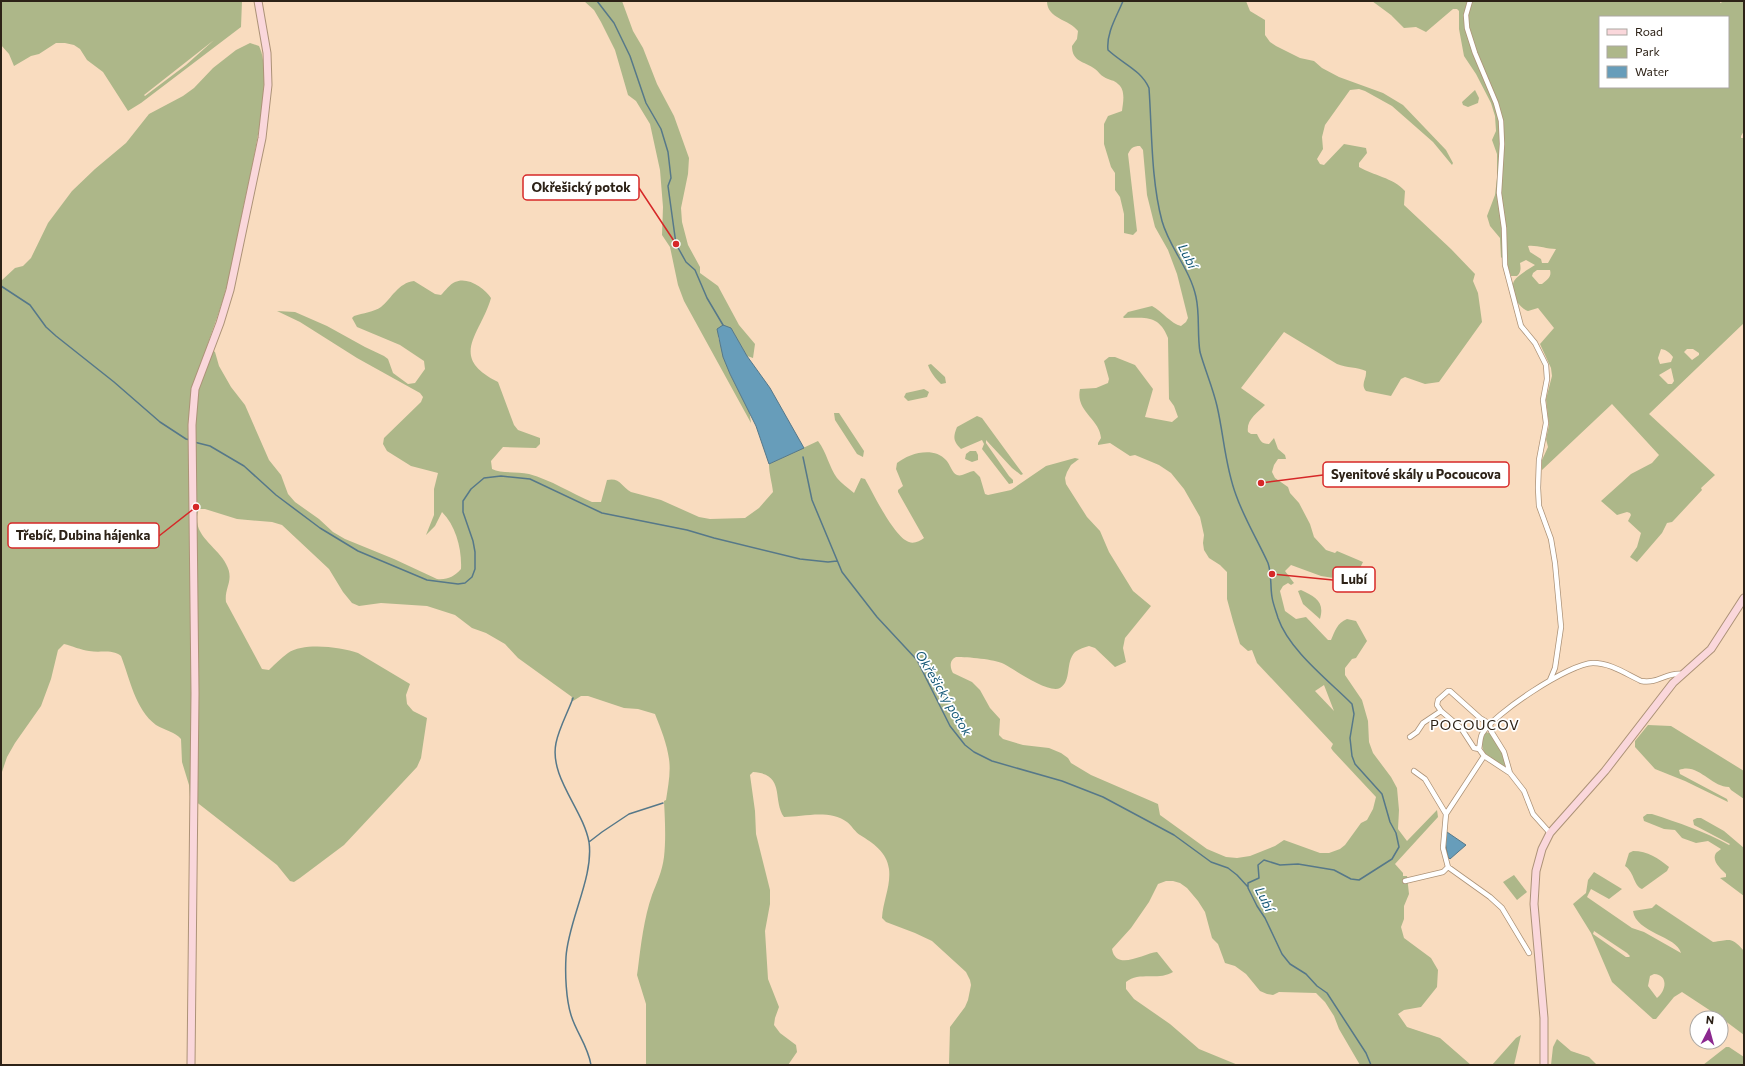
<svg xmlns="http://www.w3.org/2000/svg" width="1745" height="1066" font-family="Commissioner,sans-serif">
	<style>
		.green { fill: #adb789; fill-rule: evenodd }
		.water { fill: #679dba; stroke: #567889 }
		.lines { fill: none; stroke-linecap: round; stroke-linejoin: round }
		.stream { stroke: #567889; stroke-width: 1.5 }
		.street-casing { stroke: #ac9277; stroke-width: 6 }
		.secondary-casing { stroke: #ac9277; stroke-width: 9 }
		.street { stroke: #fff; stroke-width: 4.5 }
		.secondary { stroke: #fad7db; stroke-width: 7 }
		.labels { text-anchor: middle; stroke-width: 3.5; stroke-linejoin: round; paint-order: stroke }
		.water-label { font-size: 13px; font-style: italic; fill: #135776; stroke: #fff }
		.quarter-label { font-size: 14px; letter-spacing: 1px; fill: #2d2217; stroke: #fff }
		.leader { fill: none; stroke: #d62828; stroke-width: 1.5 }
		.callout-dot { fill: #d62828; stroke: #fff; stroke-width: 1.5 }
		.callout { fill: #fff; stroke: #d62828; stroke-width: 1.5 }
		.callout-label { font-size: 13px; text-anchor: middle; font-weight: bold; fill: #2d2217 }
	</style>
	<rect width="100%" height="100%" fill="#f9dcbf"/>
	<!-- green -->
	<path class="green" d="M1,1h241l-1,26 -100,76 -13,8 -25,-39 -16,-12 -7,-11 -6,-4 -9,-2h-9l-17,11 -8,2 -17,10 -5,-12 -8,-9zM214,40l-28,25 -41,31 -1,-1z
		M584,1h38l11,30 10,17 14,36 17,32 15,42 -1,16 -7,34 1,14 6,23 12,22v6l18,13 21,39 16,19 -2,14 -6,-2 -16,-28 -13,9 12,37 19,35 2,14 -67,-122 -6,-16 -8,-38 -8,-12 1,-28 -3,-37 -10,-46 -14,-23 -8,-6 -13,-45 -14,-28 -7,-12z
		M1047,1h199l4,10 15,9v15l5,7 6,4 24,12 14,3 8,7 17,9 44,16 20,12 43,45 7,13 -1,2 -19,-23 -41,-36 -27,-15 -6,-2 -9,1 -25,35 -3,12 1,12 -6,10 3,5 4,1 20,-21 22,4 1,5 -8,10v4c15,9 33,10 46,24l-1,14 47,44 24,25 -2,7 5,12 4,29 -43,60 -14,2 -20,-7 -4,2 -10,17 -25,-5c-6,-7 1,-12 0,-20 -9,-4 -19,-3 -29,-7l-53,-32 -43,56 24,17c-8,8 -19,15 -17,27l3,2h6c3,6 4,10 12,10l5,-6 4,11 7,6 1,4h-8l-4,6 -2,7 3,6 13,9 2,6 9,10 11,21 4,13 12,13 9,3 2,-2 26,11 -5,10 -12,8 -25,-4 -30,-11 -6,6 9,12 -3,2 -3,-2 -5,3 -3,5 5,20 11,8 10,-2 22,23h3c4,-9 6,-17 16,-21l9,2 11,20 -11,17 -4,1 -7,9v7l17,25 6,21 1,21 4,11 18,24 6,11 2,22 -1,19 9,12 30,-31 1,7 -43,47 8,9v3h4l2,18 -5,12v13l-3,8 3,11 27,20 7,12 -1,17 -16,20 -17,3 -6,4 9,13 33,11 31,27h-111l-21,-36 -5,-13 -9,-14 -9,-9 -37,-1 -6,3 -6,-1 -7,-3 -14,-17 -11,-8 -10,-3 -7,-19 -6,-6 -7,-26 -7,-11 -11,-13 -7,-5 -7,-2h-7l-8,3 -9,18 -18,26 -19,21c4,23 32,4 45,3l16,20c-14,9 -34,-1 -47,10v7l8,10 36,25 29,25 39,16h-289l1,-38 15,-20 3,-7 3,-15 -1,-5 -4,-8 -34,-31 -17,-8 -29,-11 -4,-4c1,-17 9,-32 7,-49 -2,-17 -16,-26 -29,-34 -5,-3 -8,-9 -13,-13 -18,-13 -44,-5 -63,-5 -12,-17 2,-43 -31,-45l-3,3 5,36 1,23 14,56v14l-5,27 3,48 11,28 -4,11 -1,7 6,8 16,12 1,7 -9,13h-142v-61l-9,-29 1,-7c3,-24 6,-50 14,-73 5,-13 10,-23 12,-38 2,-18 1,-37 0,-56l2,-1c2,-13 5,-28 3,-41 -2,-15 -8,-30 -14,-45l-17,-5 -14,-1 -36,-12h-7l-8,5 -2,-2 1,-2 -54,-39 -13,-14 -19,-11 -14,-5 -17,-13 -28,-9 -46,-3 -22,3 -7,-3 -9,-11 -14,-23 -47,-44 -10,-3 -35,-3 -32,-10h-6c-10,25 18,37 27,55 9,16 -2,23 0,38l36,67 7,1c6,-6 12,-12 19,-17 16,-11 53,-6 70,0l52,31 -4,11 1,9 6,7 14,7 -6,40 -4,9 -73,78 -44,33 -6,4 -4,-1 -13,-16 -87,-68 -1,-12 -7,-23 -1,-23c-6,-7 -17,-9 -25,-14 -21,-16 -26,-46 -35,-69 -9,-7 -21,-3 -32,-5 -8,-1 -17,-5 -25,-7l-6,6 -7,29 -10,27 -26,37 -8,14 -6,18v-494l14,-13 8,-2 8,-8 17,-35 24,-32 23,-22 31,-26 23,-29 34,-18 11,-8 19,-20 23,-18 14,-7 9,3c16,32 -10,131 -17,168 -5,23 -9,48 -15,71 -5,20 -13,41 -20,61l8,6 4,14 12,21 14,18 24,55 12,15 7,19 7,8 24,17 14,13 12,7 49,20 43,20c10,1 17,-2 24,-10 1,-20 -5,-43 -19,-57l-7,14 -9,9 8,-20v-26l4,-16 -27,-7 -24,-15 -4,-7 1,-6 37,-36 2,-5 -3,-4 -63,-35 -57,-36 -23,-11 18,1 32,14 38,21 19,9 4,3 5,14 15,11 7,-1 10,-14 -1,-8 -24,-16 -43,-18 -5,-9 2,-2c9,-3 20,-4 27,-9 11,-9 17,-24 33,-26l21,13 6,1c4,-4 9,-11 14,-13 12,-6 30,6 36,16 -10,36 -44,59 7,84l16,43 4,5 22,8v6l-4,4 -33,-1 -12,14 1,8c9,5 26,2 37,5 22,6 42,19 63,28h9l6,-22c13,-3 15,7 24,12l30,8 38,17 11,2 35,-1 14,-10 14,-16c-1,-10 -4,-18 -4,-28l49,-23c9,12 11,26 19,37 4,5 11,10 17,15l7,-15 4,1c8,14 29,58 44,63 5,2 11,-1 15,-4l-26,-46v-2l5,-4 -7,-17 1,-6c12,-10 37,-17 49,-3 4,4 6,13 11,15 5,2 12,-4 17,-4l6,6 5,17 3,1 23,-5 35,-24 29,-8 4,1 -8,6 -4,7 -2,6 1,6 21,33 13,14 9,21 24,39 18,15 -26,32 -2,10 3,14 -11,5 -20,-19 -6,-2c-4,1 -10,3 -14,6 -10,10 -3,29 -15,36 -11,6 -45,-18 -56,-24 -10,-5 -36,-7 -48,-7 -7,3 -6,11 -3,16l19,9 8,8 10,18 10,11 -1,16 4,4 20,6 26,3 12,5 7,5 3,5 20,12 67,29 2,11 47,34 19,8 11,1 13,-2 25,-10 9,-6 36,13h9l11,-4 5,-4 16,-22 6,-3 6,-11 3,-12 -43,-46 -2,-3 2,-4 -76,-81 -5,-13 -4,1 -8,-7 -7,-23 -6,-22v-27l-7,-7 -11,-7 -5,-8 -1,-7 1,-8 -4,-18 -16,-28 -13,-16 -12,-8 -24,-10 -5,1 -20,-13 -12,2v-2l3,-5c-1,-19 -26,-27 -21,-49l16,-1 12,-5 1,-4 -5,-18 5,-4h6l20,8 18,24 -8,28 27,5 6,-5 -4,-11 -5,-7 -1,-61c-9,-23 -22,-20 -44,-20l-1,-1 5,-5 24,-6c10,5 19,18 29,20l5,-4 2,-4 -11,-44 -9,-24 -13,-23 -8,-32 -4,-45 -3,-4c-7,0 -9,2 -12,8l9,77 -4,4 -9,-2v-19l-4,-17 -5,-7v-17l-4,-6 -7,-23v-20l4,-8 14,-5c1,-8 4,-21 -4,-27 -3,-4 -10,-4 -14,-7 -4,-2 -6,-6 -9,-8 -11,-8 -23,-7 -23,-23l5,-7 1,-8c-9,-12 -31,-12 -31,-30zM1324,685l10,26 -19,-20z
		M1372,1h348v2l5,-2h19v130l-3,5v2h3v185l-95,91 66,61 -14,13 1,2 -27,29 -3,3 -5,1 -5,10 -25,29 -7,-5 7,-10 4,-14 -13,-12 3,-6 -1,-2 -3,-1 -10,3 -16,-14 30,-27 21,-11 7,-8 -47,-51 -70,66v-10l6,-13 -2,-8 3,-14 -3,-26 6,-23 -1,-8 -11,-24 14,-16 -16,-20 -10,3c-10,-3 -19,-20 -14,-30 4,-6 15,-12 21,-16l-9,-5 -6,3c1,6 1,9 -3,13h-6l-4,-12 -6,-7 -1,-19 -10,-12 -3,-10 8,-21 2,-17v-24l-5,-14 4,-9 -1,-15 -4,-13 -15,-29 -12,-18 -5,-27v-18l-2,-2h-4l-27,23 -10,-5 -12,1 -13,-13zM1600,17h128v70h-128zM1528,246c9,-1 18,3 28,3l-8,14h-6l-1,-4 -11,-7zM1537,270h13c2,7 -3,10 -8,14h-3l-7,-8 1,-3zM1661,349c6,1 9,4 12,8l-2,5 -11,2 -2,-6zM1687,349h6l6,4v2l-7,5 -8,-8zM1671,368l3,13 -2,3h-4l-9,-9z
		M1475,90l4,8 -1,5 -10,4 -5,-2 -1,-3z
		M931,364l14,13 1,6 -5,1c-5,-5 -11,-12 -13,-19z
		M924,389l5,3 -2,5 -19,4 -4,-4 2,-4z
		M834,413h5l25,38 -1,6 -6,-3 -22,-34z
		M977,416l5,2 41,56 -2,1 -9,-7 -26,-28v3l23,33 4,4v3l-4,1 -27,-35 2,-5 -2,-4 -21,9c-8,-8 -8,-12 -4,-22z
		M970,451h6l2,4v5l-6,2 -7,-3 1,-5z
		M1301,590c14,7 24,11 19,29l-17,-15 -5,-13z
		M1648,725l23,1 73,45v28l-13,-9 -2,-3c-18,0 -31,-25 -50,-17l1,4 47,25 1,3 -43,-21 -30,-12 -20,-22v-6z
		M1486,732c13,3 18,24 21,35 -4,-1 -7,-3 -11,-5 -13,-8 -18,-15 -10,-30z
		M1647,814h5c27,9 52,17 77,31l1,-1 -36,-19 -1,-5 4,-2h4l23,13 20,17v48l-24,-18 6,-1v-3c-5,-5 -15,-13 -10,-21 2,-2 4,-3 5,-4l-13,-8 -12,2 -14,-5 -7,-8 -11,-1 -20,-8 -1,-4z
		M1633,851c15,0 25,7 36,16l-2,4 -25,18c-9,-4 -7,-16 -17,-23l4,-13z
		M1594,872l28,17 -13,10 -18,-10 -4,8 45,31 12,4 37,21c-4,-17 -45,-20 -48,-42l19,-3 4,-4 57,38c17,-2 18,-6 31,9v84l-24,-18 -38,-25 -8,5 -18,22h-3l-41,-37 -21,-49 -18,-29 13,-11 2,-13zM1594,931l33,22 3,3 -1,1h-3l-33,-23zM1654,974c15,1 12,17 3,24l-9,-12 2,-10z
		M1514,875l13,17 -10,8 -14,-18z
		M1521,1035l-7,30h-22l24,-27z
		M1557,1039l14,12 18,6 8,8h-46l2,-18z
		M1726,1047h3l15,10v8h-41z"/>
	<!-- water -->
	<path class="water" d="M723,325l8,3 16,28 23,32 34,60 -35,16 -13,-38 -26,-52 -7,-17 -6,-28z
		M1447,832l19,13 -16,14 -2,-2 -3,-15z"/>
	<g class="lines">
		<!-- stream -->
		<path class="stream" d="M597,1l17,22 16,33 16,47 15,26 7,23 3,26 -3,8 8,58 10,18 9,8 12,28 16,27
			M1123,1c-6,15 -17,32 -15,49 15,14 33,20 41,38 3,43 2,92 13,133 7,26 28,48 34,76 4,18 1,37 4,55 5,18 13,36 17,54 7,30 8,60 19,89 8,23 22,46 32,68 4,12 2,22 4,34 1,7 4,14 6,21 11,32 50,62 74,86l2,10 -4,24 2,18 3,8 27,30 8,28 6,11 3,14 -7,12 -33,21 -8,-1 -17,-9 -36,-6 -18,1 -16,-5 -6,5 1,13 -11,5v5l9,18 8,12 17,36 8,10 16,10 11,12 10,7 39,60 5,12
			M1,286l29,19 16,22 10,9 58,46 46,40 26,17 4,1
			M194,442l16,4 34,20 32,29 44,33 38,23 69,29 31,4 7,-1 7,-6 3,-8v-17l-2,-11 -10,-29v-11l8,-12 13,-11 17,-2 29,3 72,34 85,17 27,8 86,21 28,3 9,-1
			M803,457l9,43 30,72 35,45 40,43 33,66 15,19 9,7 18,9 70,20 41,16 71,38 37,27 17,6 9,7 11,12
			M573,698c-5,14 -14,30 -17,45 -7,34 27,66 33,99 5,35 -21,79 -23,115 -1,17 0,42 5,58 5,17 17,31 20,50
			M589,842l13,-10 27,-18 34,-11"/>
		<!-- street casing -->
		<g class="street-casing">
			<path id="street" d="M1470,1l-4,14 1,13 8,25 21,50 5,18 1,23 -3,49 5,35 1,37 16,61 14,17 11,22 1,14 -4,21 3,23 -7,37 -1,28 1,18 12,33 4,24 6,64 -6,41 -5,12
				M1441,711l-4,-6 1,-5 10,-9h2l30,27 10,6
				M1490,724l1,7 13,21 6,21
				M1410,737l7,-5 6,-9 18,-12 20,17 13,20 5,1
				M1484,756l-38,58 -3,34 5,19 42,30 12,11 27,45
				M1414,771l11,8 21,35
				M1550,833l-17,-19 -9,-23 -14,-18 -26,-17 -5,-7c1,-4 1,-11 3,-15 11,-20 88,-71 111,-71 18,0 33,11 48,18 18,3 25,-9 41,-7
				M1405,881l38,-9 5,-5"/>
		</g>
		<!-- secondary casing -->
		<g class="secondary-casing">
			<path id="secondary" d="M191,1065l4,-372 -3,-268 3,-36 25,-66 10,-33 32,-152 6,-53 -1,-32 -9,-52
				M1544,1065v-47l-10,-114 2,-33 6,-22 8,-16 55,-62 68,-88 38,-34 33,-51"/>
		</g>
		<!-- street -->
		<use href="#street" class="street"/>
		<!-- secondary -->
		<use href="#secondary" class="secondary"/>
	</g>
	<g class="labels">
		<!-- water labels -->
		<g class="water-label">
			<text transform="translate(1188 256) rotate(63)" y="5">Lubí</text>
			<text transform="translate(944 693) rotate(59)" y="5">Okřešický potok</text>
			<text transform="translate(1265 899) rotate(64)" y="5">Lubí</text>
		</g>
		<!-- quarter labels -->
		<g class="quarter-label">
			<text x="1475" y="730">POCOUCOV</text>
		</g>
	</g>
	<!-- callouts -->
	<path class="leader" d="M676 244L639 188M1261 483L1323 475M196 507L159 536M1272 574L1333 580"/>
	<g class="callout-dot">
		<circle cx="676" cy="244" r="4"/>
		<circle cx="1261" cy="483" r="4"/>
		<circle cx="196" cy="507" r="4"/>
		<circle cx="1272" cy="574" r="4"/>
	</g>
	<g class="callout">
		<rect x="523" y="175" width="116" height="25" rx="4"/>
		<rect x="1323" y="462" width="186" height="25" rx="4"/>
		<rect x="8" y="523" width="151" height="25" rx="4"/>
		<rect x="1333" y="567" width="42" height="25" rx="4"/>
	</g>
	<g class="callout-label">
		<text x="581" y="192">Okřešický potok</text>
		<text x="1416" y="479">Syenitové skály u Pocoucova</text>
		<text x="83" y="540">Třebíč, Dubina hájenka</text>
		<text x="1354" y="584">Lubí</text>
	</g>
	<!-- border -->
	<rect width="1745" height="1066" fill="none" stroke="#2d2217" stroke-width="4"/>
	<!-- legend -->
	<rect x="1599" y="16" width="130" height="72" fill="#ffffff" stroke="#aba7a2"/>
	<rect x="1607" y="29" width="20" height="6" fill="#fad7db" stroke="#aba7a2"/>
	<text x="1635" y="36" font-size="12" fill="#2d2217">Road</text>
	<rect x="1607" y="46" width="20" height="12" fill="#adb789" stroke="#aba7a2"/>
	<text x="1635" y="56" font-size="12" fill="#2d2217">Park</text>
	<rect x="1607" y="66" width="20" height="12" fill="#679dba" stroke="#aba7a2"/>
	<text x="1635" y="76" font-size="12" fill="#2d2217">Water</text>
	<!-- north arrow -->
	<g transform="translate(1709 1030) rotate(6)"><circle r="19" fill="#ffffff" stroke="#aba7a2"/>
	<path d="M0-3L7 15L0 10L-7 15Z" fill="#8b288f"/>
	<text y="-6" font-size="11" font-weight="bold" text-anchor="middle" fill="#2d2217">N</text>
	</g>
</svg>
